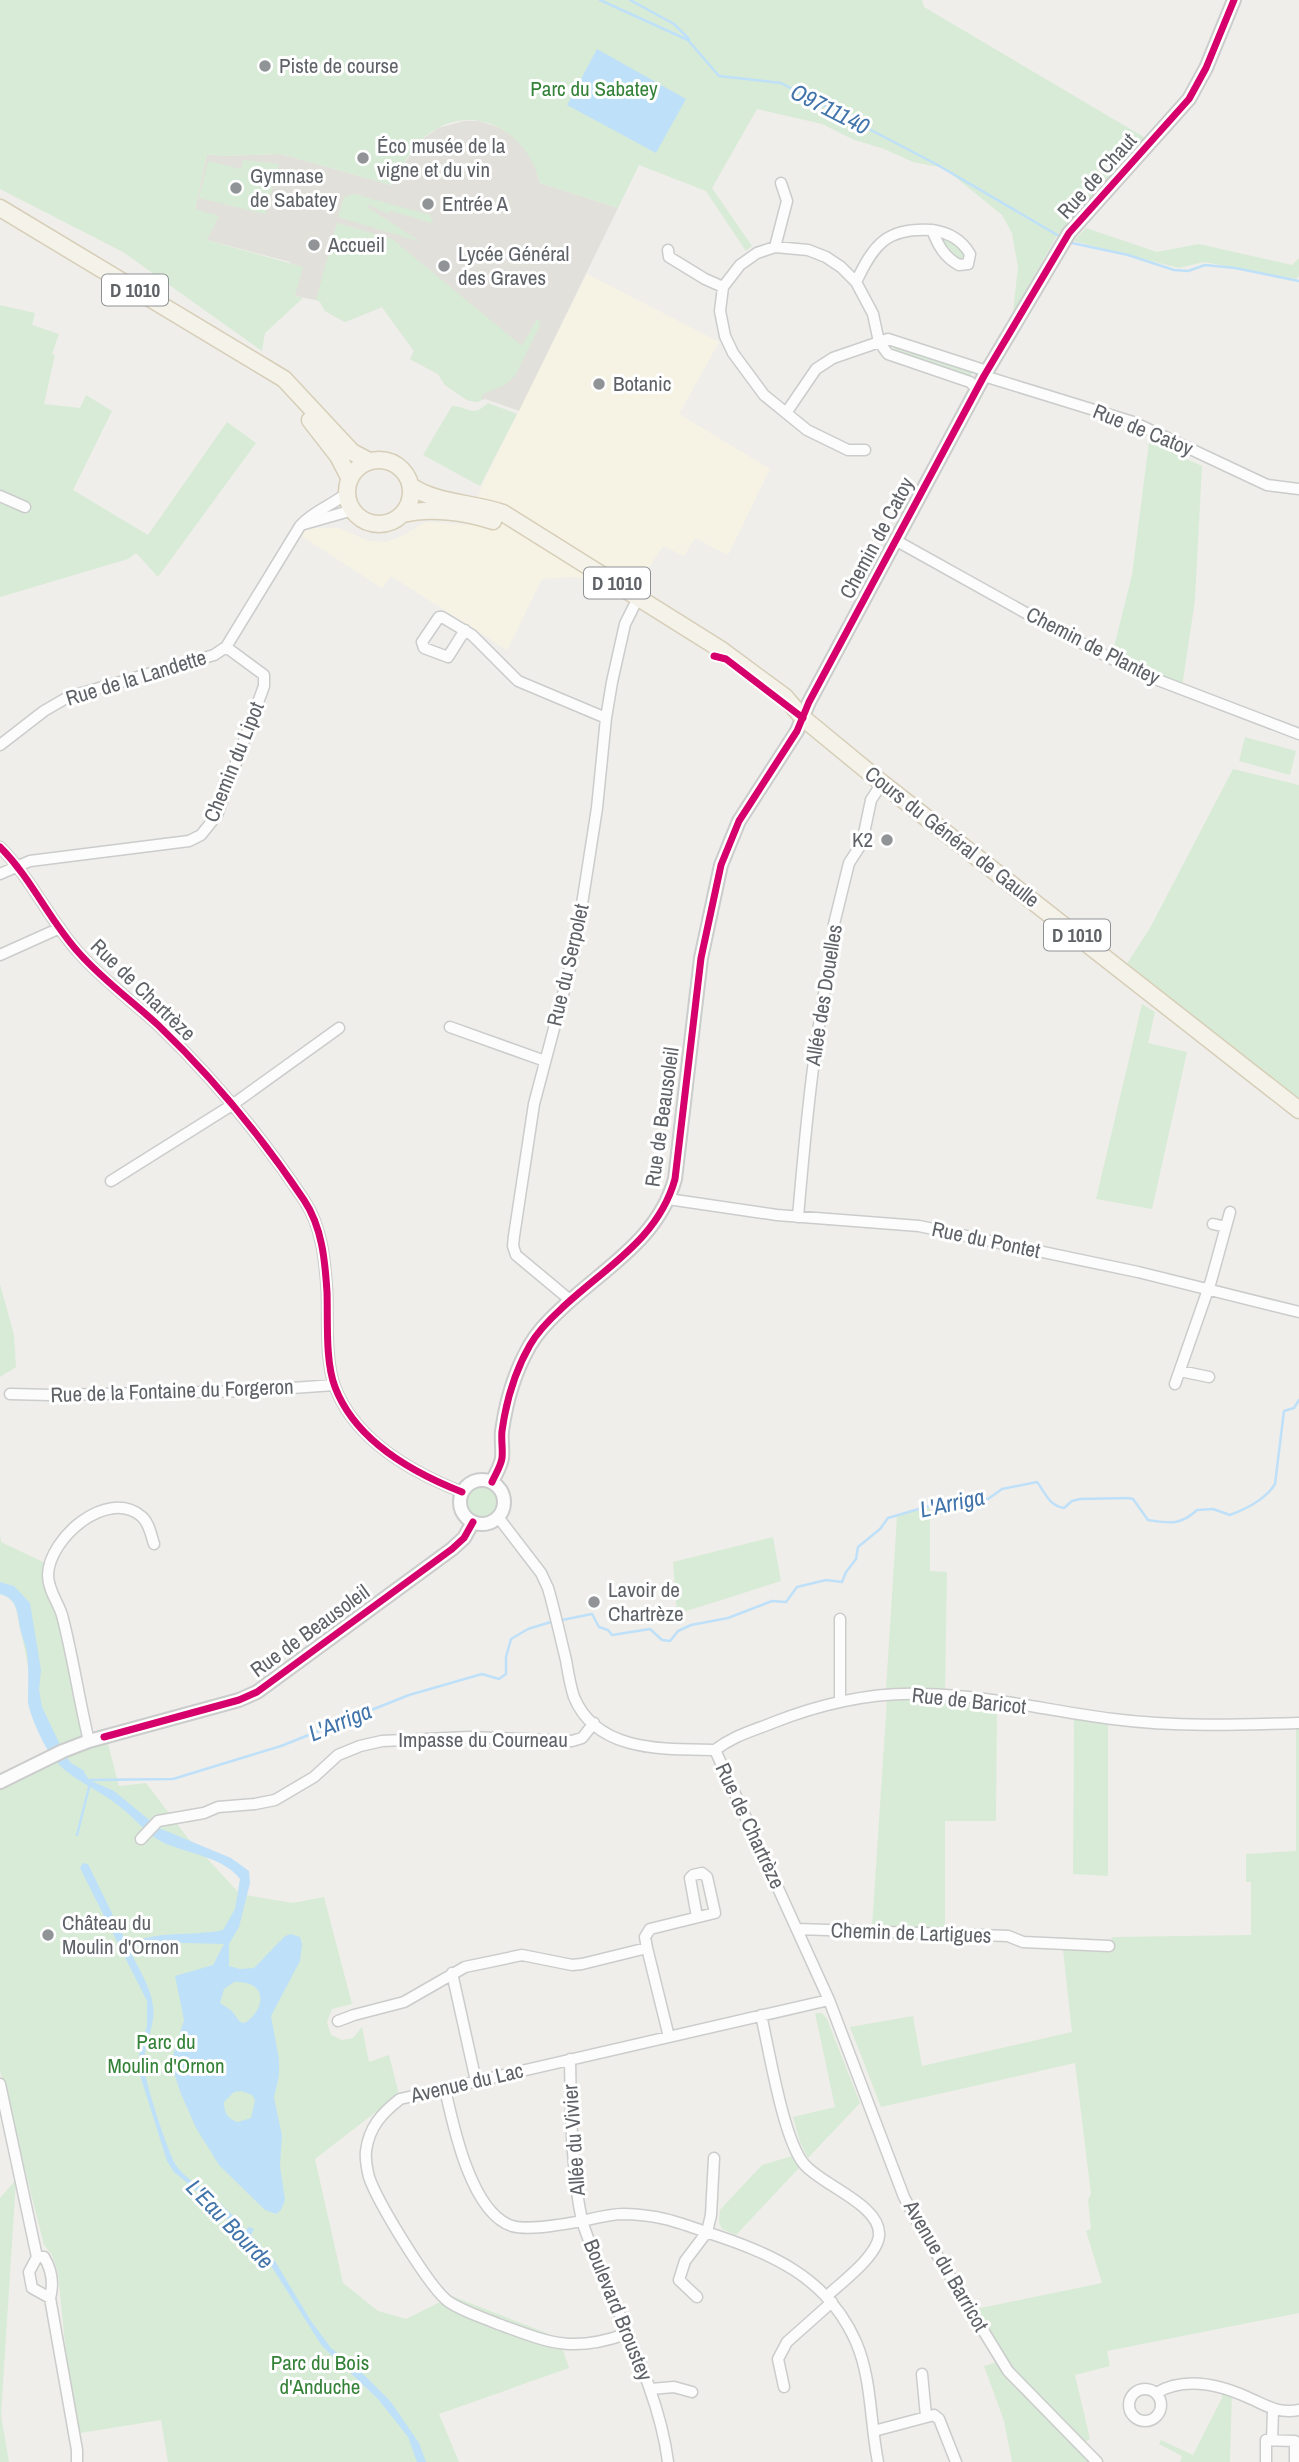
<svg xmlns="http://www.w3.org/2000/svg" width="1299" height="2462" font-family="'Archivo Narrow',sans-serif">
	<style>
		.commercial { fill: #f7f3e4 }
		.education { fill: #e2e0da }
		.green { fill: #d8ebd6 }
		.water { fill: #bfe0f9; fill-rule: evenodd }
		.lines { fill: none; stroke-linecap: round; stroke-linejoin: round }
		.stream { stroke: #bfe0f9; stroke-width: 2.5 }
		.minor-casing { stroke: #cbcccc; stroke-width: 13 }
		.tertiary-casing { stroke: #cbcccc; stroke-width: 16 }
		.primary-casing { stroke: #d7ceb8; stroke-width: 19 }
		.minor { stroke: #fdfcfc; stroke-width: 10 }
		.tertiary { stroke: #fdfcfc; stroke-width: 12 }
		.primary { stroke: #f4f2e9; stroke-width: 16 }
		.cycleway-casing { stroke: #fff; stroke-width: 11 }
		.cycleway { stroke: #d6006c; stroke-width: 7 }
		.poi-dot { fill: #919496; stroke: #fff; stroke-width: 2.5 }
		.labels { text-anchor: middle; stroke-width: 6; stroke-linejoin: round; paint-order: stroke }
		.shield { fill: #fff; stroke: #8f9295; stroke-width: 2 }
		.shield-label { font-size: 19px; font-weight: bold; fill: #5f6368 }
		.poi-label { font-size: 21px; fill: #5f6368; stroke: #fff; text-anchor: start }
		.park-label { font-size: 21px; fill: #348238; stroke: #fff }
		.street-label { font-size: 21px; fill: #5f6368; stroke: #fff }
		.water-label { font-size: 23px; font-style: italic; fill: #4174aa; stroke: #fff }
	</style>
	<rect width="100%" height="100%" fill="#efeeea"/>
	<!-- commercial -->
	<path class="commercial" d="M587,274l132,68 -40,72 91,55 -42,86 -33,-17 -11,18 -21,-10 -24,36 -69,-5 -28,2 -35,71 -116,-74 -9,12 -93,-60h50l29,13 18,1 19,-7 20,-13 43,3 16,-44z"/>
	<!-- education -->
	<path class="education" d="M464,121h15l19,6 17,10 8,8 12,20 5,18 78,25 -99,203 -34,-12 -9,3 -9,-2 -22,-15 -7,-11 -28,-15 4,-8 -32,-44 -37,15 -20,-11 -5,-10 -25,-5 -5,-34 -83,-22 -12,-31 12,-55 15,2 59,-2 110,31 6,-2 6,-17 15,-24 20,-14z"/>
	<!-- green -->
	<path class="green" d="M0,0h922l2,7 225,133 -93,97 -52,92 9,-17 5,-45 -6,-34 -10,-18 -58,-47 -31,-6 -29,-13 -32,-10 -30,-15 -65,-15 -45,79 40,58 -6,5 -40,-60 -67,-26 -21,43 -78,-25c-14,-57 -74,-85 -120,-42 -12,11 -18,26 -23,42l-6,2 -110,-31 -59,2 -15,-2 -12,55 24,7 -12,24 96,27 -8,29 8,2 -38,35 -3,18 -139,-99 -123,-63z
		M243,160l36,4 -14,50 -66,-16 9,-37 33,8z
		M354,194l77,21 -1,3 3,1 -1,4 -42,-12 -2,3 -19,-9 -2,2 54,35 -83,-25 6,-20z
		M337,223l55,16 130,107 15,-27 2,1 1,5 -25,51 -12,10 -20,8 -2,6 -5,2 -9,-2 -22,-15 -7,-11 -28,-15 4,-8 -32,-44 -37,15 -20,-11 -5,-9 -4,-2z
		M1086,228l71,24 42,-8 93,21 7,-7v18l-3,3 -92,-17 -25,6 -106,-27z
		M941,238l11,4 12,12v6l-9,-4z
		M0,305l35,8 -3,12 27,9 -7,20 3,1 -11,49 36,4 6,-13 26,16 -39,79 75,45 79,-113 29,21 -98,134 -22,-24 -8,6 -128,38z
		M893,346l77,24 3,3 -4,3 -75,-25z
		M488,403l29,11 -37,72 -57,-31 29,-49c18,1 20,12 36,-3z
		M1149,442l53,24 -7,134 -13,87 -70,-32 20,-80z
		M1245,737l51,14 -6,24 -51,-14z
		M1233,769l66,16v318l-175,-135 26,-40z
		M1142,1004l13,8 -7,31 39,9 -35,157 -56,-10z
		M0,1284l14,51 2,32 -16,10z
		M467 1502a15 15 0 1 1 30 0a15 15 0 1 1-30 0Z
		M930,1507v64l17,1 -2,118 -59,-1 11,-173z
		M0,1534l1,8 42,20 6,6 40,173 -12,10 31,-7 11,42 27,-3 41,54 53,57 53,9 31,-6 28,107 -20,5 -5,13 4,13 11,5 11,-2 9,-11 7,35 20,-7 10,39 -84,65 28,124 35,28 28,8 46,-23 107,42 10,30 -130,46 20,48h-291l-7,-42 -87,14 -16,-161 -6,-18 -8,-10 -44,-174v-289l51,-26c-8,-16 -18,-33 -22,-50 -2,-9 1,-19 0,-28 -1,-17 -5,-32 -9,-49 -4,-16 -1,-29 -20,-35z
		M773,1537l8,44 -104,33 -4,-52z
		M912,1698l47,2 38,5 -1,116h-51v112l-73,-6 15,-228z
		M1074,1716l34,6v154l-35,-2z
		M1296,1723h3v590l-192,38 3,15 -35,9 15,64 -9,5 16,18h-85l-8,-41 -20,-55 17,-5 -30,-51 131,-27 -16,-52 5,-2 -3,-29 3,-6 -16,-131 -194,44 -31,-80 63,-11 9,50 150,-34 -9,-82 45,2 4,-15 139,-2v-53h-5v-28l50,-3z
		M815,2013h7l5,6 33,84 -52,55 -8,-16 -7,-25 42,-10z
		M792,2156l7,12 -63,67 -14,-6 -3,-7 1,-12 42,-45z
		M16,2180l-15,235 8,47h-9v-264z
		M1222,2388l10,3 -2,71h-50l2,-6 -23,-12 2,-4 32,15 29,-57z"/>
	<!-- water -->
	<path class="water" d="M597,49l89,50 -30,54 -89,-48z
		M0,1582l14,4 16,17 11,67 -2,20 3,17 23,48 6,8 12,7 6,10 25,11 45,37 72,30 18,13 1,12 -11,44 -10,17v22l11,3 14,-1 31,-32 6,-2 9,3 2,7 -2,17 -29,55 8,43v16l-5,23 8,37 -2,31 5,34 -4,10 -5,4 -11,-4 -46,-45 -23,-37 -15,-34 -6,-18 -2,-20 11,-36 -9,-44 38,-11 11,-21 -82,-2 -11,11c7,15 20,34 22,53 3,19 -9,38 -9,57 -1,14 24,89 32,102 8,12 21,19 32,28 14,11 27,24 38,37l3,-3 5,2 -3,6 24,26 36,60 20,27 29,23 31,31 28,41 7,19h-9l-9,-25 -30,-38 -56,-53 -54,-85 -54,-56 -40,-33 -7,-11 -28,-89v-17l8,-29v-25l-67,-133 3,-5 5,1 40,82c25,-17 64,-9 95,-16l12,-21 5,-30c-17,-22 -51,-25 -76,-36 -17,-8 -30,-26 -45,-37 -22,-18 -51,-27 -68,-51 -8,-11 -22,-41 -23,-54 0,-16 1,-32 -1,-48 -1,-9 -6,-17 -7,-26 -3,-15 -2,-28 -20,-33zM234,1982c32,-2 34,25 11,41l-5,-1 -8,-11 -12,-8 4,-14zM242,2091l10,4 3,5 -4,18 -13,4c-10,-3 -14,-9 -14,-20l10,-10z"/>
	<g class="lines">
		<!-- stream -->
		<path class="stream" d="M600,0l88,40 31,36 62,7 155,81 123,72
			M630,0l44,24 15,15
			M1072,243l56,12 46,15 14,1 17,-6 30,3 64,13
			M562,1620l30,-6 7,13 9,3 4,5 38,-6 12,11 8,1 8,-10 13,-6 37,-7 44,-17 14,1 11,-15 29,-7 16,2 4,-10 10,-13 2,-12 22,-18 8,-11 58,-17 24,-4 18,2 14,-10 35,-7c8,10 12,24 27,26l8,-7 8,-2 48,-1 5,1 15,21c21,3 32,6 49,-10l16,-1 17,6c16,-6 36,-16 45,-31l9,-73 10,-3 5,-8
			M89,1780l84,-1 108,-33 128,-51 73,-21 17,5 7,-5v-17l5,-18 17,-10 26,-8
			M77,1835l12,-48"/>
		<!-- minor casing -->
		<g class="minor-casing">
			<path id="minor" d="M775,247l12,-46 -6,-18
				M668,250l1,7 36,22 18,8
				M856,282c18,-38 31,-55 76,-52 6,15 12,27 27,35l9,-1 2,-10c-9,-15 -21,-21 -38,-24
				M984,376l149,46 134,63 32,4
				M786,413l30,-44 17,-11 55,-19 99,32
				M865,450h-17l-41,-20 -43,-35 -31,-42 -8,-17 -5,-25 3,-24 17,-22 17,-12 18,-6 33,3 18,7 15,10 15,15 17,32 6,28 9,12 82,28 7,7
				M0,496l25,11
				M304,524l49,-14
				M895,540l156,87 86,45 162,62
				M465,630l-17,27 -24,-9 -2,-6 17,-25h3l30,18 46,46 88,37
				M0,745l44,-34 24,-14 146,-42 12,-8 74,-121c13,-15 31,-20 47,-33
				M0,847c32,32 49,73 79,106 24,27 53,48 79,72 54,52 104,112 146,175 18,27 21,60 23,92 1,27 -2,69 8,95 20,53 76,85 127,105
				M0,874l30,-13 159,-20 12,-6 16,-20 47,-129v-11l-38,-28
				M0,955l60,-27
				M450,1027l95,34
				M111,1181l121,-76 107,-77
				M668,1199l109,16 142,11 219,46 161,40
				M798,1217c8,-94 17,-188 37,-280l-1,-13 15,-61 13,-20 9,-43 11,-17
				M1213,1224l13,3
				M570,1300l-54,-45 -3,-9 1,-10 20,-132 41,-155 22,-141 9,-90 6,-36 13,-58 9,-18
				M1180,1371l29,6
				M1175,1384l36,-103 19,-69
				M10,1394l41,1 198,-4 85,-6
				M498,1517l43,56 7,15c7,24 12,48 18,72 2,12 4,25 8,37 23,56 91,52 141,53
				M840,1619v83
				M89,1741c-10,-41 -16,-84 -27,-126 -4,-13 -14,-25 -14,-40 1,-37 59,-87 93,-59 8,6 10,19 13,28
				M715,1750l114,250 75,197 16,30 88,144 89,91
				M715,1750c18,-14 37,-19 57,-27 48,-19 99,-31 151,-29 63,1 127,17 190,25 61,8 124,6 186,4
				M141,1839l17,-18 46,-8 14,-6 37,-3 20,-4 39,-23 24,-22 22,-9 22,-5 87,-4 103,4 10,-3 12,-15
				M797,1929l211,7 15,6 86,4
				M647,1948l22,89
				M452,1973l24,108
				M761,2015c8,34 22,124 43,149 17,21 78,41 75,72 -2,20 -37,46 -52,60
				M338,2021l16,-6 50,-13 61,-35 57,-12 50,10 10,-1 65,-16 -2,-11 5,-8 65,-16 -8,-36 -5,-4 -9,2 -3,3 7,39
				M0,2084l37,173 -8,15 3,16 18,10
				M445,2089c8,36 26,124 67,137 17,5 52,-2 70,-5 -11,-53 -11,-108 -12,-162
				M37,2257h7c8,13 10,26 6,41l27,152v12
				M697,2297l-18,-17 6,-19 22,-29 4,-17 3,-57
				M626,2334c-54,19 -76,9 -128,-10 -16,-7 -34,-12 -49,-22 -19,-13 -72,-101 -80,-125 -2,-8 -4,-17 -3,-26 3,-24 16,-38 34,-52l429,-99
				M922,2374l4,42
				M784,2387l-6,-28 9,-17 45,-40
				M1129 2405a16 16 0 1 1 32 0a16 16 0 1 1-32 0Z
				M651,2389l23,-2 18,5
				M1156,2393c29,-17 62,-9 91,4 19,8 30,17 52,13
				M874,2431l60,-16 5,4 17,43
				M1272,2440l1,-30
				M668,2462c-10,-81 -60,-162 -86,-241 13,-3 28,-7 42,-7 34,1 51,7 82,18 64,21 121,44 150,110 16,37 14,81 22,120
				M1266,2462v-22l29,1v21"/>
		</g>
		<!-- tertiary casing -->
		<g class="tertiary-casing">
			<path id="tertiary" d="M460 1502a22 22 0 1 1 44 0a22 22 0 1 1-44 0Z
				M492,1482c3,-7 9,-16 10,-24 1,-9 -1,-18 0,-27 4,-29 13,-60 28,-86 8,-14 19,-25 31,-36 43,-41 97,-69 114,-130l26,-221 20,-93 18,-44 58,-90 12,-29 175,-326 85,-143 120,-134 17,-31 28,-68
				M0,1782l63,-31 26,-10 150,-41 18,-8 195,-143 12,-11 9,-16"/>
		</g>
		<!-- primary casing -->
		<g class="primary-casing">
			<path id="primary" d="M0,208l284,171 68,73 17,9
				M310,420l28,36 12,23
				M347 492a32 32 0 1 1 64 0a32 32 0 1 1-64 0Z
				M411,486c23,17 64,17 92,27l217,136 65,48 18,21 79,65 417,327
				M403,514c27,-7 63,-2 90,7"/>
		</g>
		<!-- minor -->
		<use href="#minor" class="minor"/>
		<!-- tertiary -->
		<use href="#tertiary" class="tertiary"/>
		<!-- primary -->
		<use href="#primary" class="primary"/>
		<!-- cycleway casing -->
		<g class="cycleway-casing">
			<path id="cycleway" d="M714,656l12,3 77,59
				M0,847c32,32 49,73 79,106 24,27 53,48 79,72 54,52 104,112 146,175 18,27 21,60 23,92 1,27 -2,69 8,95 20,53 76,85 127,105
				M492,1482c3,-7 9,-16 10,-24 1,-9 -1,-18 0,-27 4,-29 13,-60 28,-86 8,-14 19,-25 31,-36 43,-41 97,-69 114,-130l26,-221 20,-93 18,-44 58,-90 12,-29 175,-326 85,-143 120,-134 17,-31 28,-68
				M104,1737l135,-37 18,-8 195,-143 12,-11 9,-16"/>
		</g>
		<!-- cycleway -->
		<use href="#cycleway" class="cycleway"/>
	</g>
	<!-- markers -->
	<g class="poi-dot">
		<circle cx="265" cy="66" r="7"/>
		<circle cx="363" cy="158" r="7"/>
		<circle cx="236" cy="188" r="7"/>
		<circle cx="428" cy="204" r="7"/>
		<circle cx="314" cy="245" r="7"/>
		<circle cx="444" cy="266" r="7"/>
		<circle cx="599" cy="384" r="7"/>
		<circle cx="887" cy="840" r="7"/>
		<circle cx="594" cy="1602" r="7"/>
		<circle cx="48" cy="1935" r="7"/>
	</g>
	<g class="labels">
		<!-- shield labels -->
		<g class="shield">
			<rect x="102" y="274.5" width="66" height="31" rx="5"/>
			<rect x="584" y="567.5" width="66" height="31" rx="5"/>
			<rect x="1044" y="919.5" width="66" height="31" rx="5"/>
		</g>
		<g class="shield-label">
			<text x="135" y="297">D 1010</text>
			<text x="617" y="590">D 1010</text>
			<text x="1077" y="942">D 1010</text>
		</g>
		<!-- poi labels -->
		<g class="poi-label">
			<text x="279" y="73">Piste de course</text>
			<text x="377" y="153">Éco musée de la<tspan x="377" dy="24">vigne et du vin</tspan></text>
			<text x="250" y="183">Gymnase<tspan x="250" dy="24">de Sabatey</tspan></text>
			<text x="442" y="211">Entrée A</text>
			<text x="328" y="252">Accueil</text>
			<text x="458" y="261">Lycée Général<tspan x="458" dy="24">des Graves</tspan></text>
			<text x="613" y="391">Botanic</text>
			<text x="873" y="847" text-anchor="end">K2</text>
			<text x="608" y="1597">Lavoir de<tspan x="608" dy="24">Chartrèze</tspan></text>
			<text x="62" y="1930">Château du<tspan x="62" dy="24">Moulin d'Ornon</tspan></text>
		</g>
		<!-- park labels -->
		<g class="park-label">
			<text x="594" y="96">Parc du Sabatey</text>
			<text x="166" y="2049">Parc du<tspan x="166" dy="24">Moulin d'Ornon</tspan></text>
			<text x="320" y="2370">Parc du Bois<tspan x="320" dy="24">d'Anduche</tspan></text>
		</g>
		<!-- street labels -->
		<g class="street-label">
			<text transform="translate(1097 176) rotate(-48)" y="7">Rue de Chaut</text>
			<text transform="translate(1143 430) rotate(22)" y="7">Rue de Catoy</text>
			<text transform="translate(877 538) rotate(-62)" y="7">Chemin de Catoy</text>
			<text transform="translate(1093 646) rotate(27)" y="7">Chemin de Plantey</text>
			<text transform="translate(136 678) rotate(-17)" y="7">Rue de la Landette</text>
			<text transform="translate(234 762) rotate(-68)" y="7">Chemin du Lipot</text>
			<text transform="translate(952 837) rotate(38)" y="7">Cours du Général de Gaulle</text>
			<text transform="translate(568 965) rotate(-77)" y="7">Rue du Serpolet</text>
			<text transform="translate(143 990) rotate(44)" y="7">Rue de Chartrèze</text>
			<text transform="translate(824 995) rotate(-81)" y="7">Allée des Douelles</text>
			<text transform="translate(662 1117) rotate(-82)" y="7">Rue de Beausoleil</text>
			<text transform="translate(986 1240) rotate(12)" y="7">Rue du Pontet</text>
			<text transform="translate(172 1391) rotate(-2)" y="7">Rue de la Fontaine du Forgeron</text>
			<text transform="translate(310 1631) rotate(-36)" y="7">Rue de Beausoleil</text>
			<text transform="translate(969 1701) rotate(6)" y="7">Rue de Baricot</text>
			<text x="483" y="1747">Impasse du Courneau</text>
			<text transform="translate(750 1826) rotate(65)" y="7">Rue de Chartrèze</text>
			<text transform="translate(911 1933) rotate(2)" y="7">Chemin de Lartigues</text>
			<text transform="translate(467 2083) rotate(-13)" y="7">Avenue du Lac</text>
			<text transform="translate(574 2140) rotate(-94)" y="7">Allée du Vivier</text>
			<text transform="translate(946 2266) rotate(60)" y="7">Avenue du Barricot</text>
			<text transform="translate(618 2310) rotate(68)" y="7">Boulevard Broustey</text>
		</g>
		<!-- water labels -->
		<g class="water-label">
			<text transform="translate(830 109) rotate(27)" y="8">O9711140</text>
			<text transform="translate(952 1503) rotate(-12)" y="8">L'Arriga</text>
			<text transform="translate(340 1722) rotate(-22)" y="8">L'Arriga</text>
			<text transform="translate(230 2224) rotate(46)" y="8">L'Eau Bourde</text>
		</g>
	</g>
</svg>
